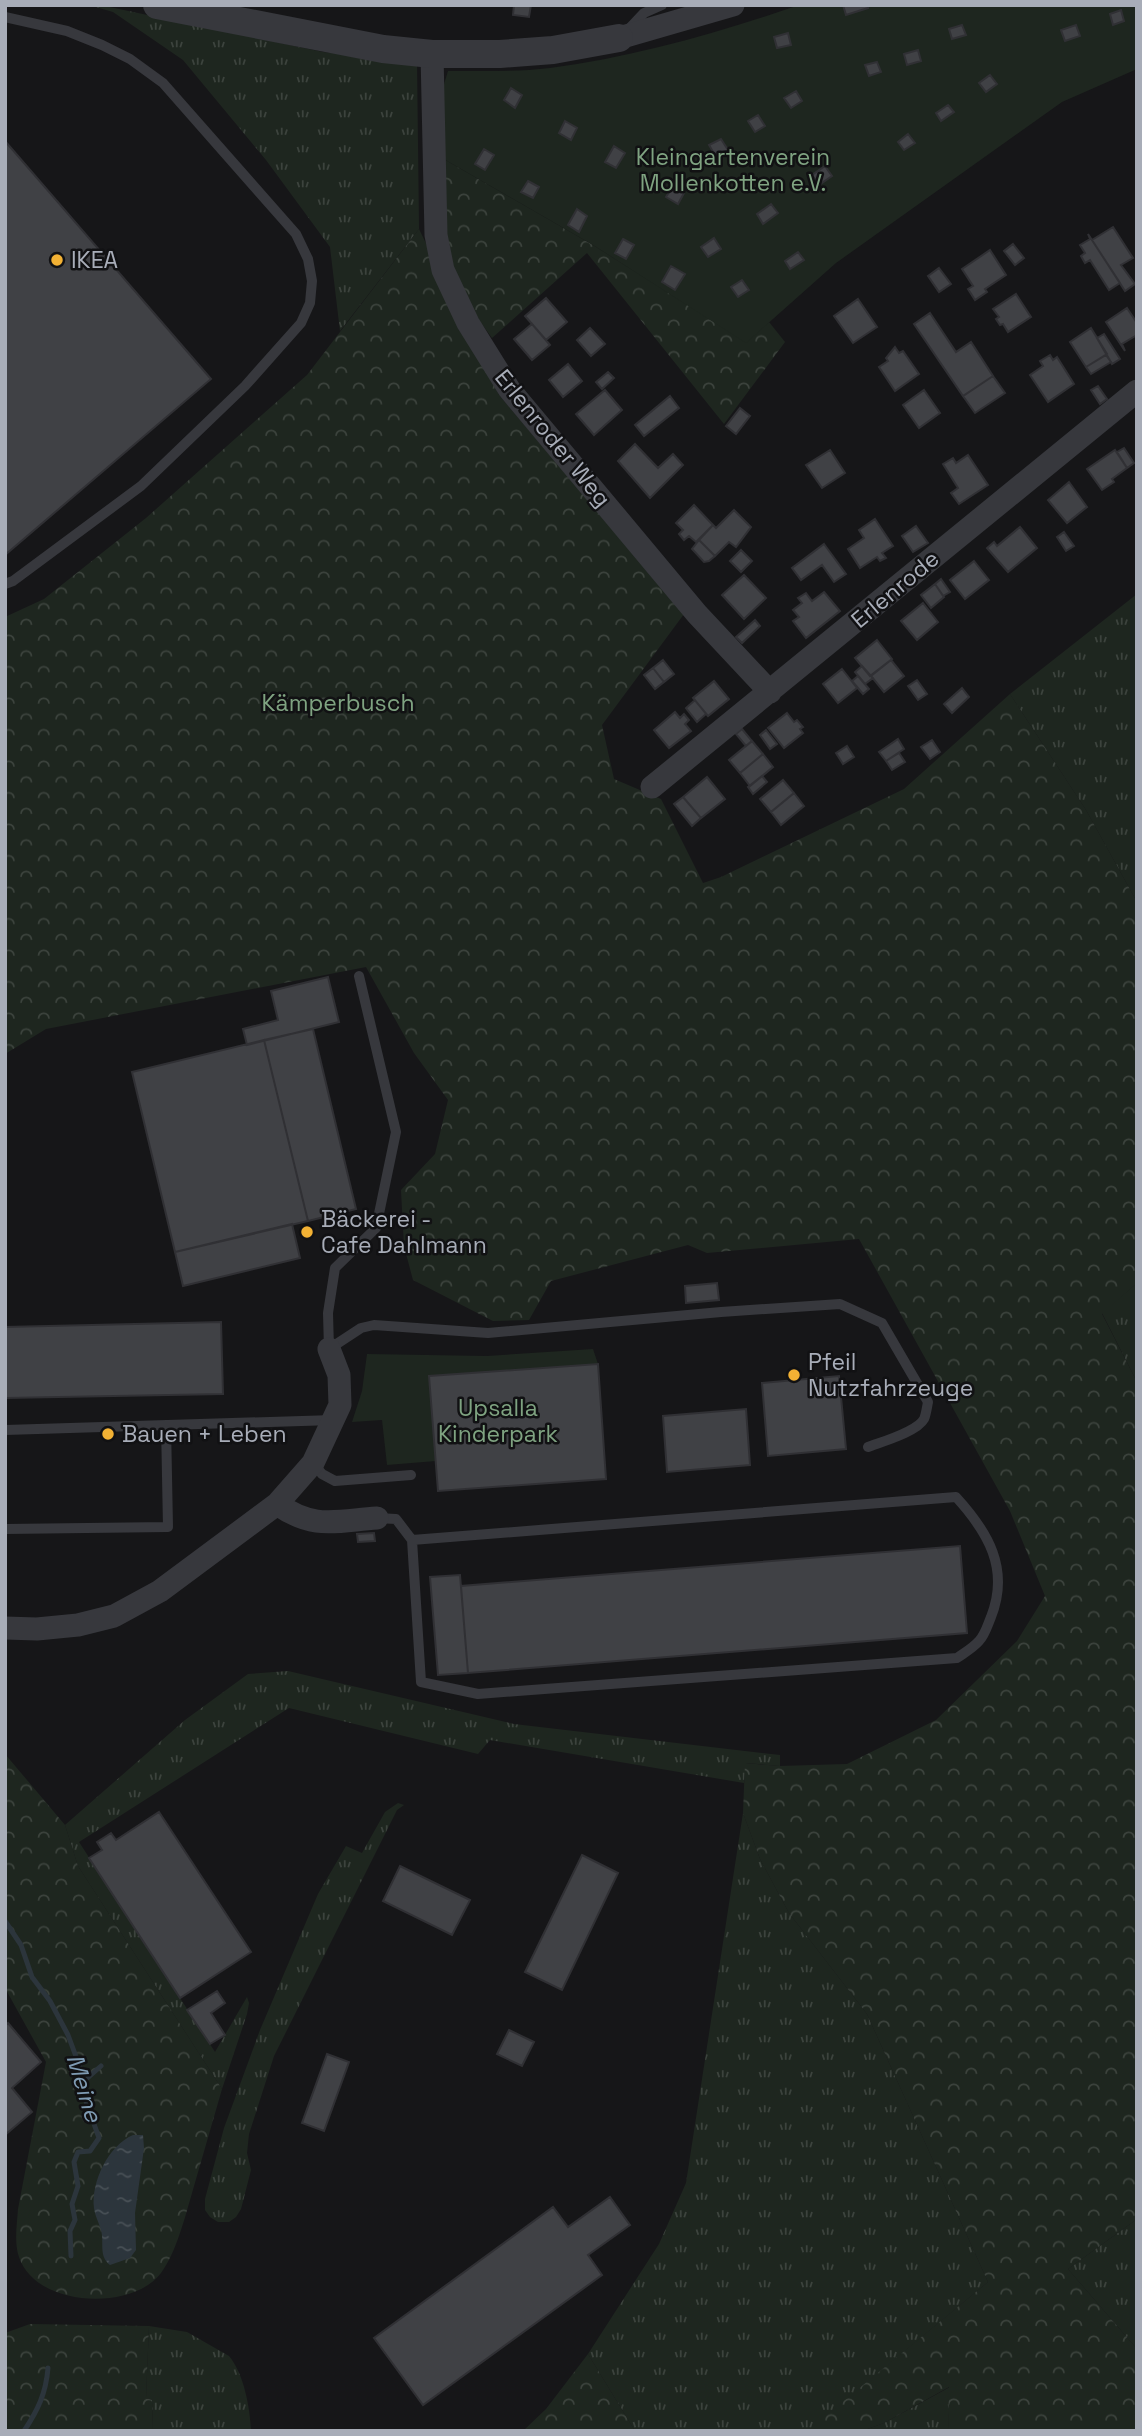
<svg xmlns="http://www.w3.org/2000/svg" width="1142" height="2436" font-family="'Space Grotesk',sans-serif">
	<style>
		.grass { fill: url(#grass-tufts) }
		.forest { fill: url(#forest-crowns) }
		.green { fill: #1e261f }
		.water { fill: url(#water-ripples) }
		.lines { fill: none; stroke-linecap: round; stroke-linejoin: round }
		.stream { stroke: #2c353c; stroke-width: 5 }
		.building { fill: #404145; stroke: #303034; stroke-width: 2 }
		.service { stroke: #37383d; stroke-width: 10 }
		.minor { stroke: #37383d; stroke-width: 23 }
		.tertiary { stroke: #37383d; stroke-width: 28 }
		.poi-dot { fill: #f2b134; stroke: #111113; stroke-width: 2.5 }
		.labels { text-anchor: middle; stroke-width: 5; stroke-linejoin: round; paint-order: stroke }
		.park-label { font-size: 23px; fill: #7fa381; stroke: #111113 }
		.poi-label { font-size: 23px; fill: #a8adb8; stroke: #111113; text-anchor: start }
		.street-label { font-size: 23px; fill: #a8adb8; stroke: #111113 }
		.water-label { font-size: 24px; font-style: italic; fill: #7f9bb3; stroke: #111113 }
	</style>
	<defs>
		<pattern id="grass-tufts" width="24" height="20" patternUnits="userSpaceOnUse" patternTransform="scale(1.75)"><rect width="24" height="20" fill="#1e261f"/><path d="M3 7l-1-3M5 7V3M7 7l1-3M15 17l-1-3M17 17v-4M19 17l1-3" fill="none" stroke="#3c433d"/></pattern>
		<pattern id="forest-crowns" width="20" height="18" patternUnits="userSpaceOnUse" patternTransform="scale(1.75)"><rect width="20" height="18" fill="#1e261f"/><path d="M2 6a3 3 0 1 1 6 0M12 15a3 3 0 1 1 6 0" fill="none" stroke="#3c433d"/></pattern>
		<pattern id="water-ripples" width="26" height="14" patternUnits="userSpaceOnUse" patternTransform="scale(1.75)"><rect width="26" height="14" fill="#2c353c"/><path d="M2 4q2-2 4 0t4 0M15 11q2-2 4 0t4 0" fill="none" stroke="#485056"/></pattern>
	</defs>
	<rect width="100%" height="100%" fill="#161618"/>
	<!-- grass -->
	<path class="grass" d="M89,5h11l223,47 94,11 2,166 -79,102 -10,-84 -64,-87 -83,-100 -70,-48z
		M1137,594v308l-51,-92 -76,-116z
		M1137,1283v99l-35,-69z
		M288,1671l226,53 266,31v11l-34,-3 -2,20 -254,-43 -12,14 -189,-46 -210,134 136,210 32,-55 2,6 -2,11 -25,75 -144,-223 -13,-41 120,-105 63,-46z
		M398,1803l6,2 -7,5 -123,246 -25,78 -2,19 4,17 -10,39 -5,8 -7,5h-11l-8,-5 -5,-7v-11l19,-71 36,-98 58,-136 28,-48 16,7 23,-41z
		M743,1813l17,46 29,54 78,101 121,268 -176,146 1,3h-178l-47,-77 71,-110 27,-61z
		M1137,2219v130l-69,-80z
		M149,2326l38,6 42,24c15,18 21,52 22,75h-98l-1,-31 -6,-2z
		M950,2387l-2,44h-86l22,-8z"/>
	<!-- forest -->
	<path class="forest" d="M442,158l151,87 153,97 23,-20 16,20 -61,82 -137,-171 -95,85 -13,-18 -32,-60z
		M419,229l80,166 185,219 -82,111 12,54 47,20 42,84 18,-6 183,-88 106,-95 76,116 51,92v381l-35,31 35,68v837l-69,50 69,80v82h-189l1,-44 -65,36 -22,8h-49l-2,-3 177,-146 -121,-268 -78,-101 -29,-54 -17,-46 2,-50 35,3 67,-2 89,-44 81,-79 28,-45 -35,-85 -151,-272 -152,14 -19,-8 -137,36 -22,39 -36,1 -80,-41 -9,-34 -3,-56 34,-36 13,-54 -34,-47 -48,-86 -320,62 -41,25v-437l39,-18 102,-81 161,-143z
		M5,1754l60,71 13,41 144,223c-10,35 -20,69 -30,104 -7,24 -16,60 -31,80 -28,38 -125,35 -142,-16 -5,-15 -2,-32 -1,-48l28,-147 -41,-74z
		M30,2324l119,2 -3,72 6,2 1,31h-148v-98z
		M588,2354l47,77h-112l23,-22z"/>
	<!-- green -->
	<path class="green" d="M799,5h338v64l-75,33 -226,161 -90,80 -153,-98 -151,-87 -1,-64 7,-23c34,0 68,1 102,-3 84,-11 169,-35 249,-63z
		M593,1349l5,15 8,115 -168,12 -2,-30 -49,4 -5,-45 -30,2 10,-31 5,-37 120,2z"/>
	<!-- water -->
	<path class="water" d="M133,2135h10l1,13 -9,65 1,37 -6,8 -20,7c-10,-8 -7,-19 -8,-30 -1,-9 -7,-18 -8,-27 -3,-26 14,-62 39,-73z"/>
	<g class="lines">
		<!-- stream -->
		<path class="stream" d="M5,1921l16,24 11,32 18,24 18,34 13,35 2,23 16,45 -9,13 -12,1 -4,10 4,24 -6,18 3,16 -5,11 1,25
			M83,2082l18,-16
			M24,2431c14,-21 22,-38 24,-63"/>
	</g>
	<!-- building -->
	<path class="building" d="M514,5h17l-2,12 -16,-2z
		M843,5h24l1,3 -22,7z
		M1121,10l3,11 -11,4 -3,-11z
		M962,25l4,10 -14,4 -3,-10z
		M1076,25l4,11 -15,5 -4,-11z
		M788,33l3,12 -14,3 -3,-11z
		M918,50l3,11 -14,4 -3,-11z
		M877,62l4,10 -12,4 -4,-11z
		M990,75l7,9 -11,8 -7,-9z
		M511,88l11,7 -7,13 -11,-8z
		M796,91l6,10 -11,7 -7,-10z
		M948,105l6,7 -13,9 -5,-8z
		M758,115l7,11 -10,6 -7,-11z
		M565,121l12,7 -6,12 -12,-7z
		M908,134l7,9 -11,7 -6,-8z
		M721,139l7,11 -12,7 -7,-12z
		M5,141l206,238 -206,176z
		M614,146l11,7 -9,15 -11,-6z
		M484,149l10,6 -9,15 -10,-6z
		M825,166l7,10 -13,9 -7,-10z
		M528,181l11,6 -6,11 -12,-6z
		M673,186l11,7 -6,11 -12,-7z
		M771,204l7,9 -15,11 -6,-10z
		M577,209l10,7 -8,16 -11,-7z
		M1113,227l20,31 -12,7 14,19 -10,7 -33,-51z
		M1088,234l32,49 -11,7 -19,-30 -5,3 -4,-7 4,-3 -5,-8 10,-6z
		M714,238l7,11 -13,8 -7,-10z
		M623,239l11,6 -8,14 -11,-6z
		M1013,244l11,14 -9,7 -11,-14z
		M990,250l16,25 -21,14 2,3 -12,8 -7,-11 5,-3 -11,-17z
		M798,252l6,8 -14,9 -5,-8z
		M671,266l14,8 -10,16 -13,-8z
		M939,268l12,16 -12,8 -11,-16z
		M742,280l7,10 -11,7 -7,-10z
		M1016,294l15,23 -23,15 -5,-8 -3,1 -4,-6 3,-2 -6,-8z
		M546,298l21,24 -21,18 -21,-24z
		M858,299l19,28 -24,16 -19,-27z
		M1127,308l10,15v12l-15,9 3,7 -19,-29z
		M930,313l26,39 15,-10 22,34 -30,20 -49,-72z
		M532,324l18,21 -18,15 -18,-21z
		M590,328l15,16 -14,12 -14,-16z
		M1091,328l16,26 -21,13 -16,-25z
		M1104,334l16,25 -8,5 -15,-26z
		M895,347l4,6 4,-2 16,23 -24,17 -16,-24 9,-6 -2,-3z
		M1050,355l3,5 4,-3 17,27 -26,18 -18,-27 13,-9 -3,-5z
		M1106,355l5,7 -20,12 -5,-7z
		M568,364l14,17 -19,16 -14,-17z
		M608,372l6,6 -12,11 -6,-7z
		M993,376l12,17 -30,20 -12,-17z
		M1098,386l9,13 -7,5 -9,-14z
		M605,390l17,20 -28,25 -18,-21z
		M924,390l16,23 -21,15 -16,-23z
		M670,396l9,12 -35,28 -9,-11z
		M740,408l10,8 -14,18 -10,-8z
		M635,444l23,24 15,-14 10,11 -33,33 -32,-37z
		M1124,448l10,15 -7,5 -10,-16z
		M830,450l15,23 -23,15 -16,-23z
		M1115,450l12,18 -15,11 2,3 -12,8 -15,-21z
		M968,455l20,30 -29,19 -8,-11 7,-5 -15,-24 10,-6 3,5z
		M1069,482l18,25 -20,16 -19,-23z
		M694,505l19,20 -17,17 -7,-6 -5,4 -5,-6 4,-4 -7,-7z
		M734,510l17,17 -15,20 -7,-5 -14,14 -16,-16 14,-15 3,3z
		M875,519l18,27 -11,7 4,5 -6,3 -3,-4 -17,11 -12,-19 16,-11 -5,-8z
		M916,526l12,17 -15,9 -11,-16z
		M1020,527l17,21 -29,24 -21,-24 7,-6 3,4z
		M1064,532l10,14 -8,5 -9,-14z
		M699,540l16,16 -6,5 -5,1 -12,-13z
		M824,544l22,30 -12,8 -12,-17 -21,15 -9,-12z
		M741,550l11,11 -11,11 -11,-11z
		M974,561l15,19 -24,19 -15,-19z
		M744,575l22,23 -22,21 -22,-24z
		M941,579l9,13 -7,4 -8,-12z
		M935,584l9,13 -13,11 -10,-13z
		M824,592l16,19 -34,27 -13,-17 6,-4 -6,-7 9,-7 -4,-5 8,-5 6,8z
		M923,603l15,19 -21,18 -16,-19z
		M755,620l5,6 -18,17 -6,-6z
		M877,640l15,19 -22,17 -15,-18z
		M663,660l11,14 -10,8 -11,-14z
		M891,660l13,16 -20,16 -13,-16z
		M862,666l11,12 -8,6 -10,-12z
		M653,668l11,14 -9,7 -11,-14z
		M842,669l15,19 -19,15 -15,-19z
		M858,676l11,13 -6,5 -11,-13z
		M917,680l10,14 -9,6 -10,-14z
		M714,681l15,18 -21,17 -15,-18z
		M962,688l7,9 -17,16 -8,-9z
		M695,700l11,14 -9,8 -11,-14z
		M675,712l5,6 4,-4 5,6 -4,4 6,7 -22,17 -15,-18z
		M787,713l7,9 3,-2 6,7 -3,2 3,4 -19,15 -16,-20z
		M742,729l10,12 -6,5 -10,-12z
		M766,730l11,14 -7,5 -10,-14z
		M898,739l6,10 -18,12 -7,-9z
		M932,740l8,12 -10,7 -9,-12z
		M752,741l11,13 -23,19 -11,-13z
		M847,746l7,11 -11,7 -7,-11z
		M899,753l6,9 -13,8 -6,-9z
		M763,754l10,13 -23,19 -10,-13z
		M762,776l5,6 -14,12 -5,-7z
		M707,777l18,22 -24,19 -18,-21z
		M783,780l11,13 -23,19 -11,-13z
		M794,793l10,13 -23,19 -10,-13z
		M683,797l18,21 -9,8 -18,-22z
		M328,977l11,45 -92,23 -4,-16 35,-9 -7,-29z
		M313,1029l43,180 -48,12 -44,-181z
		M264,1040l44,181 -133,31 -43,-180z
		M292,1224l8,34 -117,28 -8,-34z
		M717,1283l2,17 -33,3 -1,-17z
		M221,1322l2,72 -218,4v-71z
		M598,1364l8,115 -168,12 -9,-115z
		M839,1376l7,73 -78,7 -6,-73z
		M746,1409l4,56 -83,7 -4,-56z
		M374,1533l1,8 -17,1 -1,-8z
		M960,1546l7,87 -499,40 -7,-87z
		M460,1575l8,98 -30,2 -8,-98z
		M159,1812l92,140 -71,46 -91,-140 13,-8 -5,-8 14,-9 5,7z
		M582,1855l36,18 -56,117 -37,-18z
		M400,1866l70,34 -18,35 -69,-34z
		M217,1991l8,12 -14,10 14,22 -15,9 -23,-34z
		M8,2023l33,39 -29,26 20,24 -27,23v-109z
		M509,2030l25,12 -12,24 -25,-12z
		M327,2054l22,8 -25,69 -22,-8z
		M610,2197l20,28 -42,30 14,20 -179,130 -49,-67 179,-131 15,20z"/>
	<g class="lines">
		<!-- service -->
		<path class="service" d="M5,17l62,14 35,14 28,14 33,24 133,151 12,25 4,22 -2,22 -9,20 -56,63 -104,100 -128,95 -8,3
			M628,30l16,-17 18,-8
			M329,1349l32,-21 13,-3 114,8 233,-21 119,-8 42,19 46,79c-1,5 -2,13 -4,17 -7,13 -43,23 -56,28
			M329,1349l-1,-36 7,-45 41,-40 20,-96 -37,-156
			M5,1430l329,-10
			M313,1463l9,11 13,7 76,-6
			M377,1518l19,1 16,21 544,-43c32,35 54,72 35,120 -3,7 -6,18 -12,24 -6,7 -15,12 -22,17l-479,36 -57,-12 -9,-142
			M5,1529l163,-2 -2,-102"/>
		<!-- minor -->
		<path class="minor" d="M619,38l114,-33
			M432,54l4,181 7,35 25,53 41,66 188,225 73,78
			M652,787l485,-396
			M277,1504c37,26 58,17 100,14
			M5,1628l32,1 41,-4 36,-9 46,-25 117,-87 36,-41 27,-58 -1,-30 -10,-26"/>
		<!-- tertiary -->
		<path class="tertiary" d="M157,5l226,44 49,5h68l53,-4 66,-12"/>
	</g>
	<!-- markers -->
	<g class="poi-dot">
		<circle cx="57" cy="260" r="7"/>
		<circle cx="307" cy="1232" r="7"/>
		<circle cx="794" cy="1375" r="7"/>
		<circle cx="108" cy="1434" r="7"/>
	</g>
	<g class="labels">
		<!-- park labels -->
		<g class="park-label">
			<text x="733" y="165">Kleingartenverein<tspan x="733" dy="26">Mollenkotten e.V.</tspan></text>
			<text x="338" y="711">Kämperbusch</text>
			<text x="498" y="1416">Upsalla<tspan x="498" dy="26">Kinderpark</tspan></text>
		</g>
		<!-- poi labels -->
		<g class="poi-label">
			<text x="71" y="268">IKEA</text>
			<text x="321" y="1227">Bäckerei -<tspan x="321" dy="26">Cafe Dahlmann</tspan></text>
			<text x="808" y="1370">Pfeil<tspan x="808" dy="26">Nutzfahrzeuge</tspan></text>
			<text x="122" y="1442">Bauen + Leben</text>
		</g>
		<!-- street labels -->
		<g class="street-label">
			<text transform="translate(553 438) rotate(51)" y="8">Erlenroder Weg</text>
			<text transform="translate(895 589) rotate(-40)" y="8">Erlenrode</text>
		</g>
		<!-- water labels -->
		<g class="water-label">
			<text transform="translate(84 2088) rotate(73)" y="8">Meine</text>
		</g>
	</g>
	<!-- border -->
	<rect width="1142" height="2436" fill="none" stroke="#a8adb8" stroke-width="14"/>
</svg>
